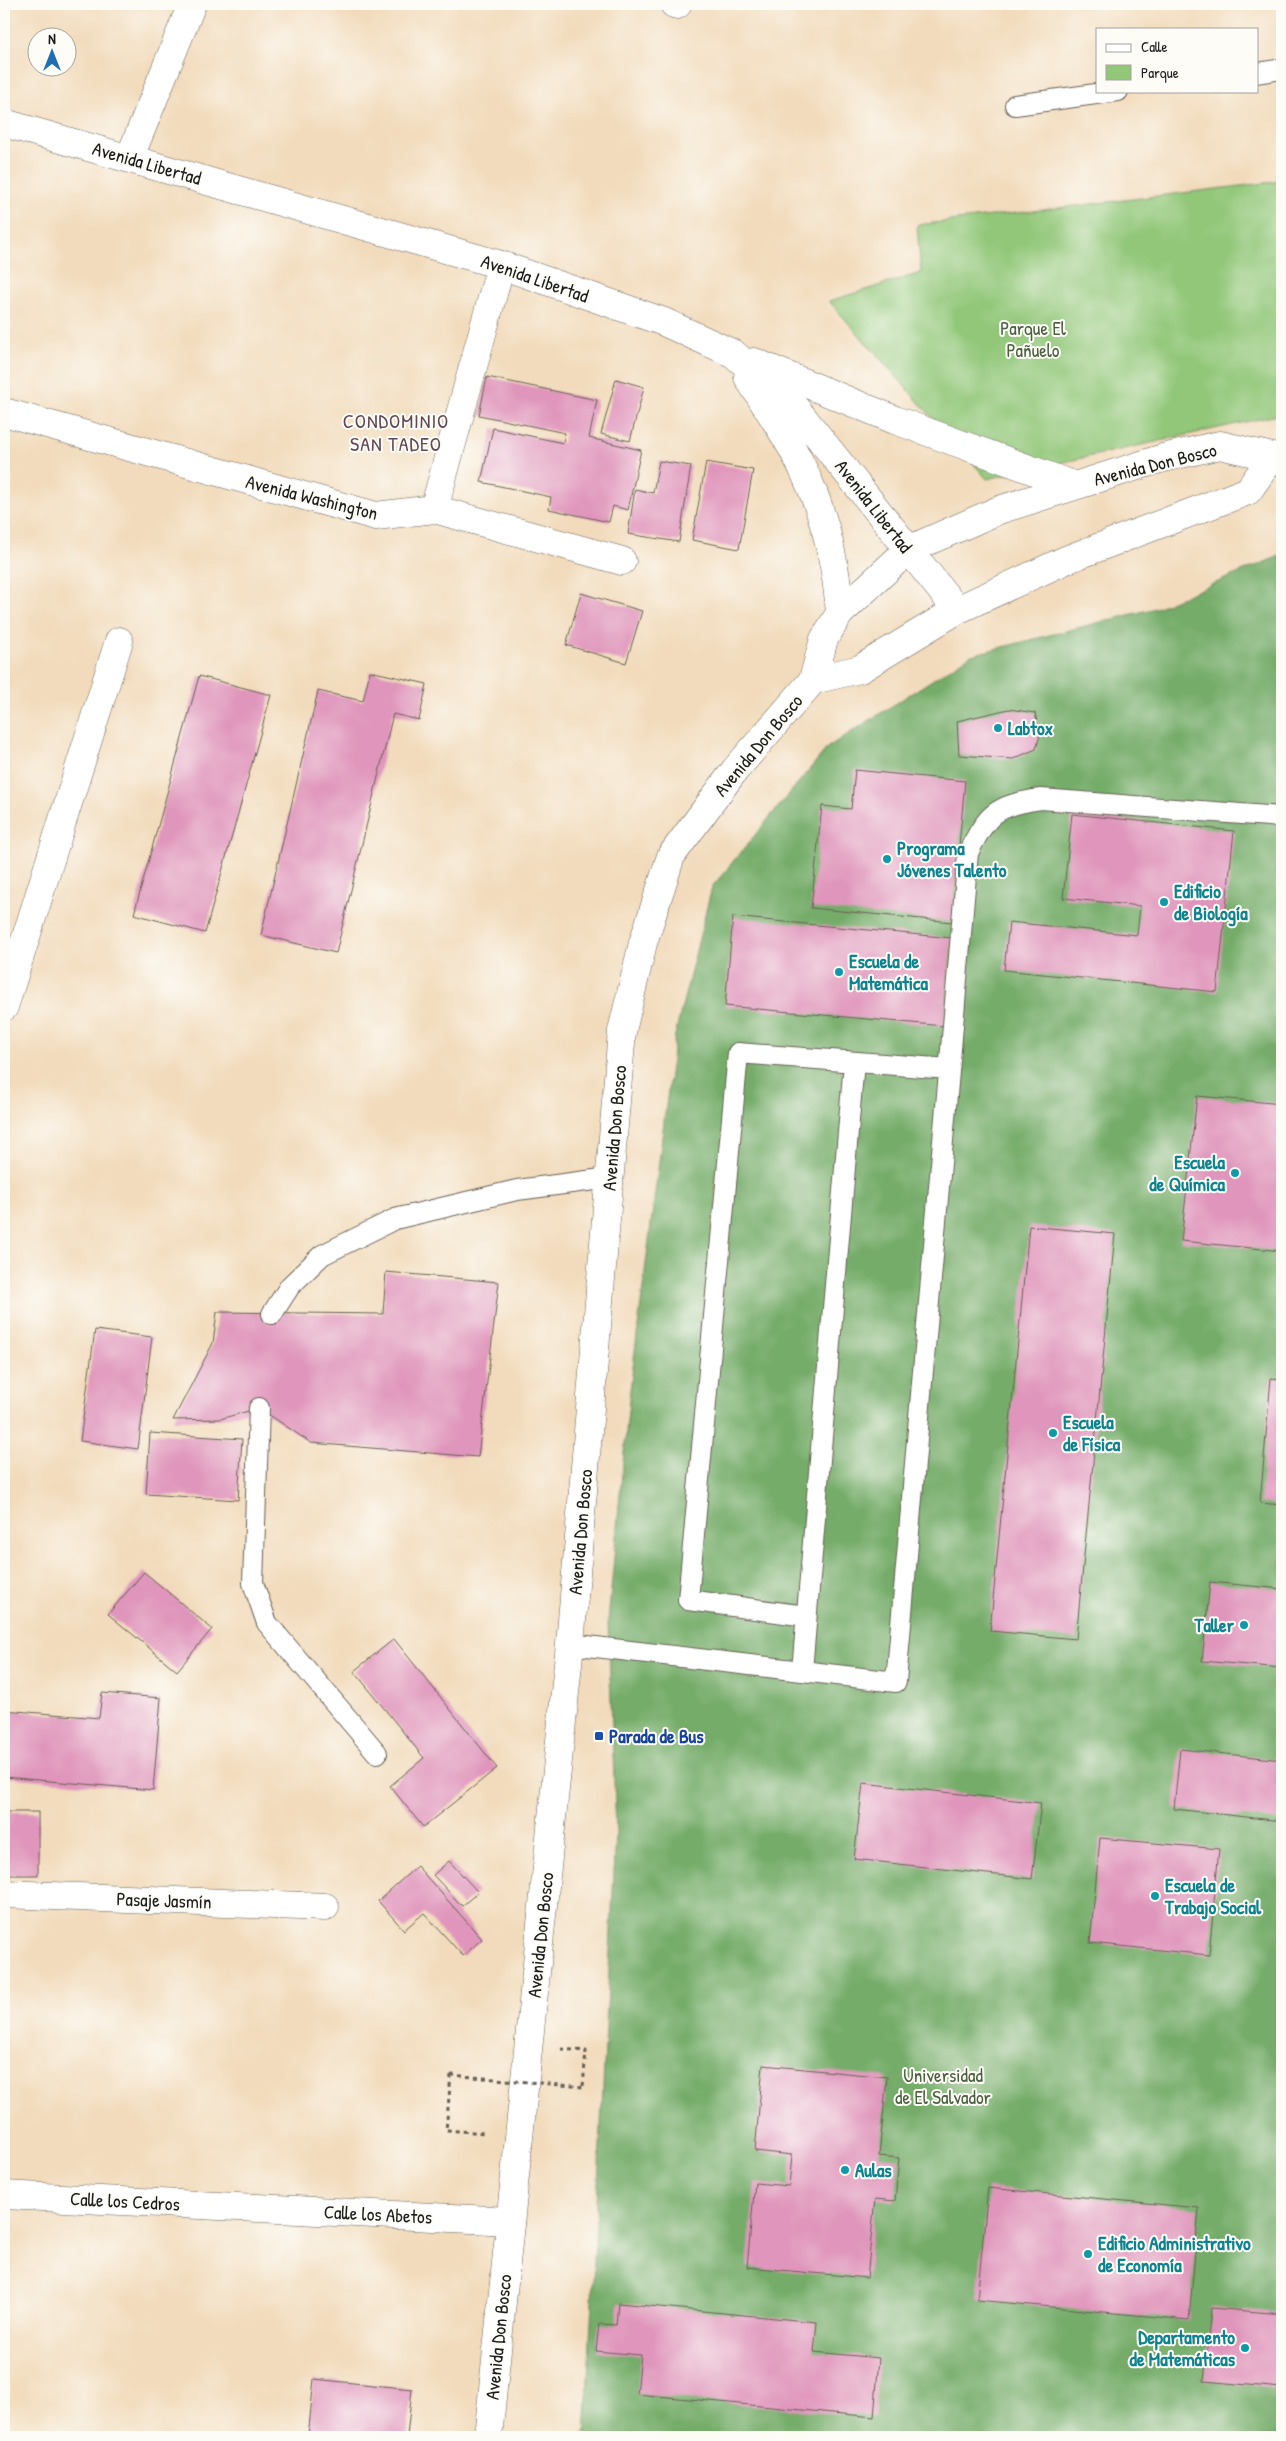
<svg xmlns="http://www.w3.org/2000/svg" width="1286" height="2441" font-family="'Patrick Hand',sans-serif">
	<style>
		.green { fill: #92c779; stroke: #57724a }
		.forest { fill: #75ac69; stroke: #486442 }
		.building { fill: #e096bc }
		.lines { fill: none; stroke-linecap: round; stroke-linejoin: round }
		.lane-casing { stroke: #675f54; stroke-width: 22 }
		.street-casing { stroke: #675f54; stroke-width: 29 }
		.secondary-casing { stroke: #675f54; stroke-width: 29 }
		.path { stroke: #675f54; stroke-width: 3; stroke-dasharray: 4 4; stroke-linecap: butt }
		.lane { stroke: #fff; stroke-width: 20 }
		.street { stroke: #fff; stroke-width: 28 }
		.secondary { stroke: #fff; stroke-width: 28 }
		.path-bridge { stroke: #675f54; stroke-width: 3; stroke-dasharray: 4 4; stroke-linecap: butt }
		.culture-dot { fill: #0f9aa8; stroke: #fdfcf7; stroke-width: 2 }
		.transit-dot { fill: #1a4fb4; stroke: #fdfcf7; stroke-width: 2 }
		.labels { text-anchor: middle; stroke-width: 4; stroke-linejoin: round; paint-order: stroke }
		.street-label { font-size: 19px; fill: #1c1c1c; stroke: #fdfcf7 }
		.park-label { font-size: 19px; fill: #4b6041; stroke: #fdfcf7 }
		.culture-label { font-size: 19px; font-weight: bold; fill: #0d838f; stroke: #fdfcf7; text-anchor: start }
		.transit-label { font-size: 19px; font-weight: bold; fill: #164399; stroke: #fdfcf7; text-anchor: start }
		.neighbourhood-label { font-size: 20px; letter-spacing: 1px; fill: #614754; stroke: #fdfcf7 }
	</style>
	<rect width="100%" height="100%" fill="#fdfcf7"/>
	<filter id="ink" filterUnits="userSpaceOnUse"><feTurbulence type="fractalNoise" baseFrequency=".02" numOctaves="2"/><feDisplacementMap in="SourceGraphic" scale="10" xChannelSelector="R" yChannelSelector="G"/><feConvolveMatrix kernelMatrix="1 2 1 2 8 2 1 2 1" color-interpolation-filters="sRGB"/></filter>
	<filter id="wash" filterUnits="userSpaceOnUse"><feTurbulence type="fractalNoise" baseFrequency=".0096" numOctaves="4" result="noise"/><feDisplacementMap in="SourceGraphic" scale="20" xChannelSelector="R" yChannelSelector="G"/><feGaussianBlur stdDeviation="1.12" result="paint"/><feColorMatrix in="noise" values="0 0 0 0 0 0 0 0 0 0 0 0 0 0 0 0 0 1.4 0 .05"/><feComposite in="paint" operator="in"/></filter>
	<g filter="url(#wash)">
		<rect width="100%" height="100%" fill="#f2dbbc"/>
		<!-- green -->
		<path class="green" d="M1282,181v233l-295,65 -158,-178 92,-28 -4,-48z"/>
		<!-- forest -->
		<path class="forest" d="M1282,555v1882h-697l31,-604 -8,-212 22,-231 45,-355 37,-148 116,-140 143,-92 185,-47z"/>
		<g id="blocks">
			<!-- building -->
			<path class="building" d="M487,377l110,23 -8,38 52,12 -13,60 -15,-4 -4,16 -60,-13 2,-12 -70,-15 12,-54 70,15 2,-10 -86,-18z
				M616,379l28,8 -14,54 -29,-7z
				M659,461l32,5 -12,76 -51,-8 7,-45 18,4z
				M706,462l47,8 -14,79 -47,-9z
				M581,593l61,18 -16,52 -60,-18z
				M370,671l57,13 -8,36 -26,-6 -57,239 -75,-18 57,-244 45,10z
				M199,676l72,19 -66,238 -71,-19z
				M1009,709l26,4 5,22 -4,14 -23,10 -54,-4 -2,-34z
				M855,770l110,11 -13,141 -141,-14 11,-102 29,3z
				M1072,814l162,17 -17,161 -213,-22 5,-48 128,13 3,-29 -77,-8z
				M733,917l219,21 -8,88 -219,-20z
				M1197,1096l85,8v147l-101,-10z
				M1029,1226l86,8 -39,405 -86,-8z
				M386,1272l113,10 -21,175 -167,-14 -52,-35 -39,11 -47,1 40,-77 4,-31 166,2z
				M95,1330l57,7 -14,112 -58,-8z
				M1271,1378l11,1v126l-22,-2z
				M150,1433l92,6 -4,61 -92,-6z
				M144,1572l68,57 -35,42 -69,-57z
				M1210,1582l72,7v79l-80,-7z
				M394,1639l103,129 -74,59 -33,-41 34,-28 -70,-87z
				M102,1693l59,5 -8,92 -149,-13v-67l95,8z
				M1180,1749l102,11v61l-108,-12z
				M863,1783l178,20 -9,76 -178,-20z
				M4,1812h34v63h-34z
				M1100,1838l119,11 -10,106 -119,-12z
				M449,1861l29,31 -16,14 -29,-31z
				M417,1866l65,73 -19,17 -39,-43 -20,17 -26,-29z
				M763,2065l124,12 -8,79 20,2 -4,43 -20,-2 -8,79 -120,-11 8,-84 34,3 3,-31 -37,-4z
				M988,2188l211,20 -10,112 -212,-20z
				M618,2303l199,19 -3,30 65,6 -5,59 -237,-23 4,-39 -45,-4 3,-27 17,1z
				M1211,2308l71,6v74l-78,-7z
				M314,2379l98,10 -5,48h-99z"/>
		</g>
	</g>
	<g filter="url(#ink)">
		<use href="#blocks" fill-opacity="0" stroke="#675f54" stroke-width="1"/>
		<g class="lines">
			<!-- lane casing -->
			<g class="lane-casing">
				<path id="lane" d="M1257,73l25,-4
					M1015,105l103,-14
					M272,1314l18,-28 32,-31 73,-36 122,-29 93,-12
					M259,1408l-6,175 14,40 110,130
					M806,1616l-118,-16 50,-547 211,16
					M570,1644l326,38 72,-829c20,-40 28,-48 73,-54l241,18
					M802,1671l52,-609"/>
			</g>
			<!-- street casing -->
			<g class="street-casing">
				<path id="street" d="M674,4l3,1
					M130,157l62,-153
					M4,412l372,104 58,-7 188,52
					M434,509l67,-244
					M4,1007l115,-366
					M4,1894l321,13
					M4,2195l506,26"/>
			</g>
			<!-- secondary casing -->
			<g class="secondary-casing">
				<path id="secondary" d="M4,123l497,142 163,57 70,32 63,56 160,200
					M754,362l141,58 178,65
					M748,377c18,30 40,60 55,92 22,46 33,94 37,144
					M813,680l47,-11 97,-59 111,-51 180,-68 24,-34
					M488,2437l82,-793 52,-613 21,-88 28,-87 64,-86 78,-90 11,-41 16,-26 68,-63 91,-40 164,-52 57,-13 52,12"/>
			</g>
			<!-- path -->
			<path class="path" d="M561,2049l25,2 -3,36
				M451,2075l-5,55 40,3"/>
			<!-- lane -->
			<use href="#lane" class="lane"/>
			<!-- street -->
			<use href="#street" class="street"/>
			<!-- secondary -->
			<use href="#secondary" class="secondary"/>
			<!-- path-bridge -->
			<path class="path-bridge" d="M451,2075l132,12"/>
		</g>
	</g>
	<!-- markers -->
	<g class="culture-dot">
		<circle cx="998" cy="728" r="5"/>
		<circle cx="887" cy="859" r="5"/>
		<circle cx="1164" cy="902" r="5"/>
		<circle cx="839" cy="972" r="5"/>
		<circle cx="1235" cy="1173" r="5"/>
		<circle cx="1053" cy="1433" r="5"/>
		<circle cx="1244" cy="1625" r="5"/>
		<circle cx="1155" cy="1896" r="5"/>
		<circle cx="845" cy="2170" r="5"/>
		<circle cx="1088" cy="2254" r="5"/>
		<circle cx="1245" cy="2348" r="5"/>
	</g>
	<rect class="transit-dot" x="594" y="1731" width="10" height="10" rx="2.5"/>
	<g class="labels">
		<!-- street labels -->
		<g class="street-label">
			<text transform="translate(147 163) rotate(16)" y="7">Avenida Libertad</text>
			<text transform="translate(535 278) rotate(19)" y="7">Avenida Libertad</text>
			<text transform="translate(1155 464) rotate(-14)" y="7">Avenida Don Bosco</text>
			<text transform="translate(312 497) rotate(14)" y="7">Avenida Washington</text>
			<text transform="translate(874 506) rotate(52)" y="7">Avenida Libertad</text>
			<text transform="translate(758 745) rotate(-50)" y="7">Avenida Don Bosco</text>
			<text transform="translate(614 1128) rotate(-85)" y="7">Avenida Don Bosco</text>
			<text transform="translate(580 1532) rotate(-85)" y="7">Avenida Don Bosco</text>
			<text transform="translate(164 1900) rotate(2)" y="7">Pasaje Jasmín</text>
			<text transform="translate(540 1935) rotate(-84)" y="7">Avenida Don Bosco</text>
			<text transform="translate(125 2201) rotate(3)" y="7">Calle los Cedros</text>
			<text transform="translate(378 2214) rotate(3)" y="7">Calle los Abetos</text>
			<text transform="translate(498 2337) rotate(-84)" y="7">Avenida Don Bosco</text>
		</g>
		<!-- park labels -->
		<g class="park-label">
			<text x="1033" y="335">Parque El<tspan x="1033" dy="22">Pañuelo</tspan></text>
			<text x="943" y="2082">Universidad<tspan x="943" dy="22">de El Salvador</tspan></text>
		</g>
		<!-- culture labels -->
		<g class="culture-label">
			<text x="1008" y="735">Labtox</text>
			<text x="897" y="855">Programa<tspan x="897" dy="22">Jóvenes Talento</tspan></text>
			<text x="1174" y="898">Edificio<tspan x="1174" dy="22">de Biología</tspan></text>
			<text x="849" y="968">Escuela de<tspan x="849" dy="22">Matemática</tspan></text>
			<text x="1225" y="1169" text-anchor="end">Escuela<tspan x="1225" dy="22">de Química</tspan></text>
			<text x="1063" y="1429">Escuela<tspan x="1063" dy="22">de Física</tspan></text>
			<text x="1234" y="1632" text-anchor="end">Taller</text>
			<text x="1165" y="1892">Escuela de<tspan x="1165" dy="22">Trabajo Social</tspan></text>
			<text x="855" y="2177">Aulas</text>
			<text x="1098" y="2250">Edificio Administrativo<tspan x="1098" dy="22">de Economía</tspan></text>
			<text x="1235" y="2344" text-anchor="end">Departamento<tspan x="1235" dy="22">de Matemáticas</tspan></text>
		</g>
		<!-- transit labels -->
		<g class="transit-label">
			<text x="609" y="1743">Parada de Bus</text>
		</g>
		<!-- neighbourhood labels -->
		<g class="neighbourhood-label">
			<text x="396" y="428">CONDOMINIO<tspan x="396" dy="23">SAN TADEO</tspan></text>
		</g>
	</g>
	<!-- margin -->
	<rect width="1286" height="2441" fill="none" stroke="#fdfcf7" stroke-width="20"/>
	<!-- legend -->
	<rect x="1096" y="28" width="162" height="65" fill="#fdfcf7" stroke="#a3a29f"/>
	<rect x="1106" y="44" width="25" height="8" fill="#ffffff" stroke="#a3a29f"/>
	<text x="1141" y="52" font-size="15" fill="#1c1c1c">Calle</text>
	<rect x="1106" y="65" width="25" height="15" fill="#92c779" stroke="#a3a29f"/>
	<text x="1141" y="78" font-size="15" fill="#1c1c1c">Parque</text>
	<!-- north arrow -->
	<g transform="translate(52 52)"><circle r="24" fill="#fdfcf7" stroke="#a3a29f"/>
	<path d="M0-4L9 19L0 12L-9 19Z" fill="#1f6fb2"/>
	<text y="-8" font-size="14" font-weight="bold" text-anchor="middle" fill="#1c1c1c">N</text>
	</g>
</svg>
